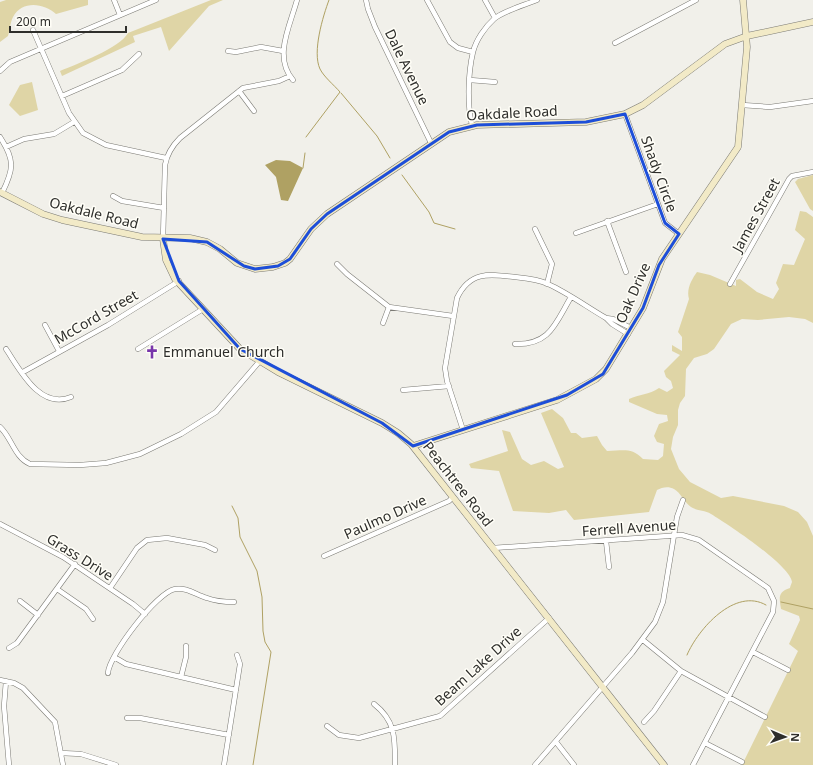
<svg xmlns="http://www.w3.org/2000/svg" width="813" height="765" font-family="'Noto Sans',sans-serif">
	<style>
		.green { fill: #dfd5a6 }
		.water { fill: #afa163 }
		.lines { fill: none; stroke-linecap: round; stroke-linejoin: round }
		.stream { stroke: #afa163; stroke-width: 1 }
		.street-casing { stroke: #7b7a74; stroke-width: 5.5 }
		.secondary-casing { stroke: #7b7a74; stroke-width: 7 }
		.street { stroke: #fff; stroke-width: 4.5 }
		.secondary { stroke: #f2eac7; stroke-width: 6 }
		.marked { fill: none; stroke: #1d4ed8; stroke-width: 3; stroke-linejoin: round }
		.labels { text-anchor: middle; stroke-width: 3; stroke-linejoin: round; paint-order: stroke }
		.street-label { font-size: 14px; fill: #2e2e2b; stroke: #fffef7 }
		.poi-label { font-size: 14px; fill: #2e2e2b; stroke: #fffef7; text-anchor: start }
	</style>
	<rect width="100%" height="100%" fill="#f1f0ea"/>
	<!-- green -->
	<path class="green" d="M6,0h82v5l-32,9c-12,-11 -34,-14 -43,3 -3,6 -3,13 -5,19l-8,6v-40z
		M211,0h12l-14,6 -40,45 -8,-24 -28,9 2,6 -73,34 -2,-5c17,-7 60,-23 68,-38z
		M32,82l6,28 -18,6 -11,-11 11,-20z
		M813,175v36l-3,-2 -15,-27 3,-3z
		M800,211l6,1 7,5v106l-8,-4 -16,-2 -31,3 -16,-1 -11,5 -17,25 -7,5 -13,4 -8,11 -1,27 -5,7 -2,7v15l-5,12 -2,12 8,20 11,13 31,16 12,-2 51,10 14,6 9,10 6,14v229h-71l56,-114 -9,-7 11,-24 -1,-4 -18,-7c-2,-12 -3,-17 9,-21 0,-1 2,-6 2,-6 -2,-17 -66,-59 -81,-68 -6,-4 -14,-3 -20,-7 -7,-5 -10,-14 -17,-18 -5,-3 -12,-2 -17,1l-8,22 -75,8 -8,-10 -17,3 -36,-2 -14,-40 -28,-3 -2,-4 39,-13 -6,-21 8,2 12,27 9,6 13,-4 14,8 6,-2 -23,-54 11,-4 11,9 8,15h5l6,5 15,-2 5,9 5,6c16,0 24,-4 36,8l15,1 5,-4 1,-12 -7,-2 -3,-6 5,-12 9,-3 -1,-6 -10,-1 -28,-12v-3c10,-5 20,-4 30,-11l8,4 6,-4 -2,-7 -5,-4 -2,-6 16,-16 -8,-4v-6l10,6v-14l-4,-5 11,-33c-3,-10 3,-20 8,-27l13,3 26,11v-6l4,-1 17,13 16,7 6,-10 -3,-6 7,-19 11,1 11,-26 -10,-9z"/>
	<!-- water -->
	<path class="water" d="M276,160l14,1 13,7 -15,33 -7,-1 -5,-23 -11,-12z"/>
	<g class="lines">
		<!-- stream -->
		<path class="stream" d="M341,93l36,43 13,22
			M306,137l34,-45c-6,-7 -16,-15 -20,-23 -8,-17 3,-53 9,-69
			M303,168l2,-15
			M402,175l27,37 5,11 21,6
			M232,506l6,12 2,19 17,34 5,26 1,34 2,11 6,10 -18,113
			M781,602l32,7
			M687,655c11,-26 48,-68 79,-50"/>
		<!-- street casing -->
		<g class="street-casing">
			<path id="street" d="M114,0l6,15
				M366,0l2,9 7,18 56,116
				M427,0l23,42 8,6 15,4
				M485,0l10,18
				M33,30l36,83 14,20 23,12 60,13
				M615,43l81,-43
				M228,51l8,1 25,-5 22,4
				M0,71l10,-9 146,-62
				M293,80c-20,-23 -3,-54 4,-80
				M470,80l25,2
				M239,91l15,20
				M62,96l60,-26 17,-16
				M742,105l28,2 43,-6
				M625,114l40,109 14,11
				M472,125c-5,-20 -4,-52 1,-73 3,-12 12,-25 21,-33 9,-8 31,-14 43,-19
				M0,137c15,23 14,32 2,56
				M6,147l18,-8 30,-5 20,-12
				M113,196l9,5 42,7
				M607,221l19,51
				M535,229l17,35 -5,20
				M576,233l82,-29
				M163,239l2,-74c2,-11 7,-19 15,-27l63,-50 36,-7 11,-5
				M337,264l10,10 42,33 64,9
				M730,284l59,-105 3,-3 21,-4
				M383,323l6,-16
				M45,325l14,26
				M628,334l-16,-10 -6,-6 7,1 18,9
				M515,344c35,1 40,-20 56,-47
				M6,349c14,21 34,61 65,48
				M138,349l65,-40
				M23,372l85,-47 71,-44
				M403,390l46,-4
				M0,427c12,11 14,30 30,37l50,1 26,-2 34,-9 41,-20 35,-22 43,-50
				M463,430l-16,-49 -2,-13 12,-70c13,-27 32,-24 58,-21 10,1 23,2 33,7 20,9 39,23 58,34
				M0,524l63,33 70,47 12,10
				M606,541l3,26
				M493,548l189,-13 17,5 69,48 6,13 -1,11 -80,153
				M324,556l125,-55 4,-4
				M110,588l27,-40 10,-8 20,-2 38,7 10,5
				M57,589l29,20 7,10
				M20,601l18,14
				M643,640l38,31 84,46
				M9,648l8,-5 58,-79
				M753,652l35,18
				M114,657l12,7 110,26
				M108,673c1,-18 49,-81 67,-84 12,-2 21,6 32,9 8,3 19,4 27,4
				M181,677l5,-20v-11
				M0,680l14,3 9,5 32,34 8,43
				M6,681l-2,25 5,59
				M374,704c22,17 21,35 21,61
				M127,718h13l89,17
				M644,722l10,-11 27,-40
				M327,726l12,9 20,3 81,-22 109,-98
				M556,742l18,23
				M705,743l37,19
				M61,753l20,1 35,11
				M224,765l16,-101 -3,-9
				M535,765l97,-112 23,-31 8,-20 14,-85 6,-17"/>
		</g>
		<!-- secondary casing -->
		<g class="secondary-casing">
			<path id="secondary" d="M0,192l43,22 19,6 80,17 48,1 17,4 13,7 17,14 18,6 18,-2 12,-4 5,-4 21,-30 16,-15 122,-82 28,-7 109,-3 39,-8 18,-9 82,-61 22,-8 66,-14
				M163,239l3,21 9,19 65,70 38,23 104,51 16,10 13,11 253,321
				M413,446l144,-46 39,-21 10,-10 37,-61 19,-49 76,-112 9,-100 -4,-47"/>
		</g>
		<!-- street -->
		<use href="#street" class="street"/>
		<!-- secondary -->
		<use href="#secondary" class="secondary"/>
	</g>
	<!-- marked area -->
	<path class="marked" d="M625,114l40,109 14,11 -20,31 -16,43 -40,66 -36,21 -154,51 -31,-23 -142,-74 -61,-68 -16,-42 44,3 37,24 11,3 23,-3 12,-7 21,-30 16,-15 122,-82 28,-7 109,-3z"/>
	<!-- icons -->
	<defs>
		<g id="church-bare" transform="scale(1.08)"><path d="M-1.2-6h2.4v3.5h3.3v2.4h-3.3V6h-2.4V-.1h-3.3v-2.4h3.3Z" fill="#7836aa" stroke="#fffef7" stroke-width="2.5" paint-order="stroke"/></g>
	</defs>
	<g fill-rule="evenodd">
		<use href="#church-bare" x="152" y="352"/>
	</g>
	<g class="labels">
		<!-- street labels -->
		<g class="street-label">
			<text transform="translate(407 67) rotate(64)" y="5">Dale Avenue</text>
			<text transform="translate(512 113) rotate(-3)" y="5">Oakdale Road</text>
			<text transform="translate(659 174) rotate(70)" y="5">Shady Circle</text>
			<text transform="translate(94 213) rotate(14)" y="5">Oakdale Road</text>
			<text transform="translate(756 215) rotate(-61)" y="5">James Street</text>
			<text transform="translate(633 293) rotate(-66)" y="5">Oak Drive</text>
			<text transform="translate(96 317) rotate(-30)" y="5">McCord Street</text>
			<text transform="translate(458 484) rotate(52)" y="5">Peachtree Road</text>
			<text transform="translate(385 517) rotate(-24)" y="5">Paulmo Drive</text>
			<text transform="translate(629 528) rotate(-4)" y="5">Ferrell Avenue</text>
			<text transform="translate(80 557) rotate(32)" y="5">Grass Drive</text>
			<text transform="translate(478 666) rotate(-42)" y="5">Beam Lake Drive</text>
		</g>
		<!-- poi labels -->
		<g class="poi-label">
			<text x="163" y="357">Emmanuel Church</text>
		</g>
	</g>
	<!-- north arrow -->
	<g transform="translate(785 737) rotate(92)" stroke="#fffef7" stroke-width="3" paint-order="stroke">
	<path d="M0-3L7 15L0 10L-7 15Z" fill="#2e2e2b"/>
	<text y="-6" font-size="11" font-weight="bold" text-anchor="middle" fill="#2e2e2b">N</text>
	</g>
	<!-- scale -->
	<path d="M10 26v6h116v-6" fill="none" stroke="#2e2e2b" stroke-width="2"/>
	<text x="16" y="26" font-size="12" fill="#2e2e2b" stroke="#fffef7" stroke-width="3" paint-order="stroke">200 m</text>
</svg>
